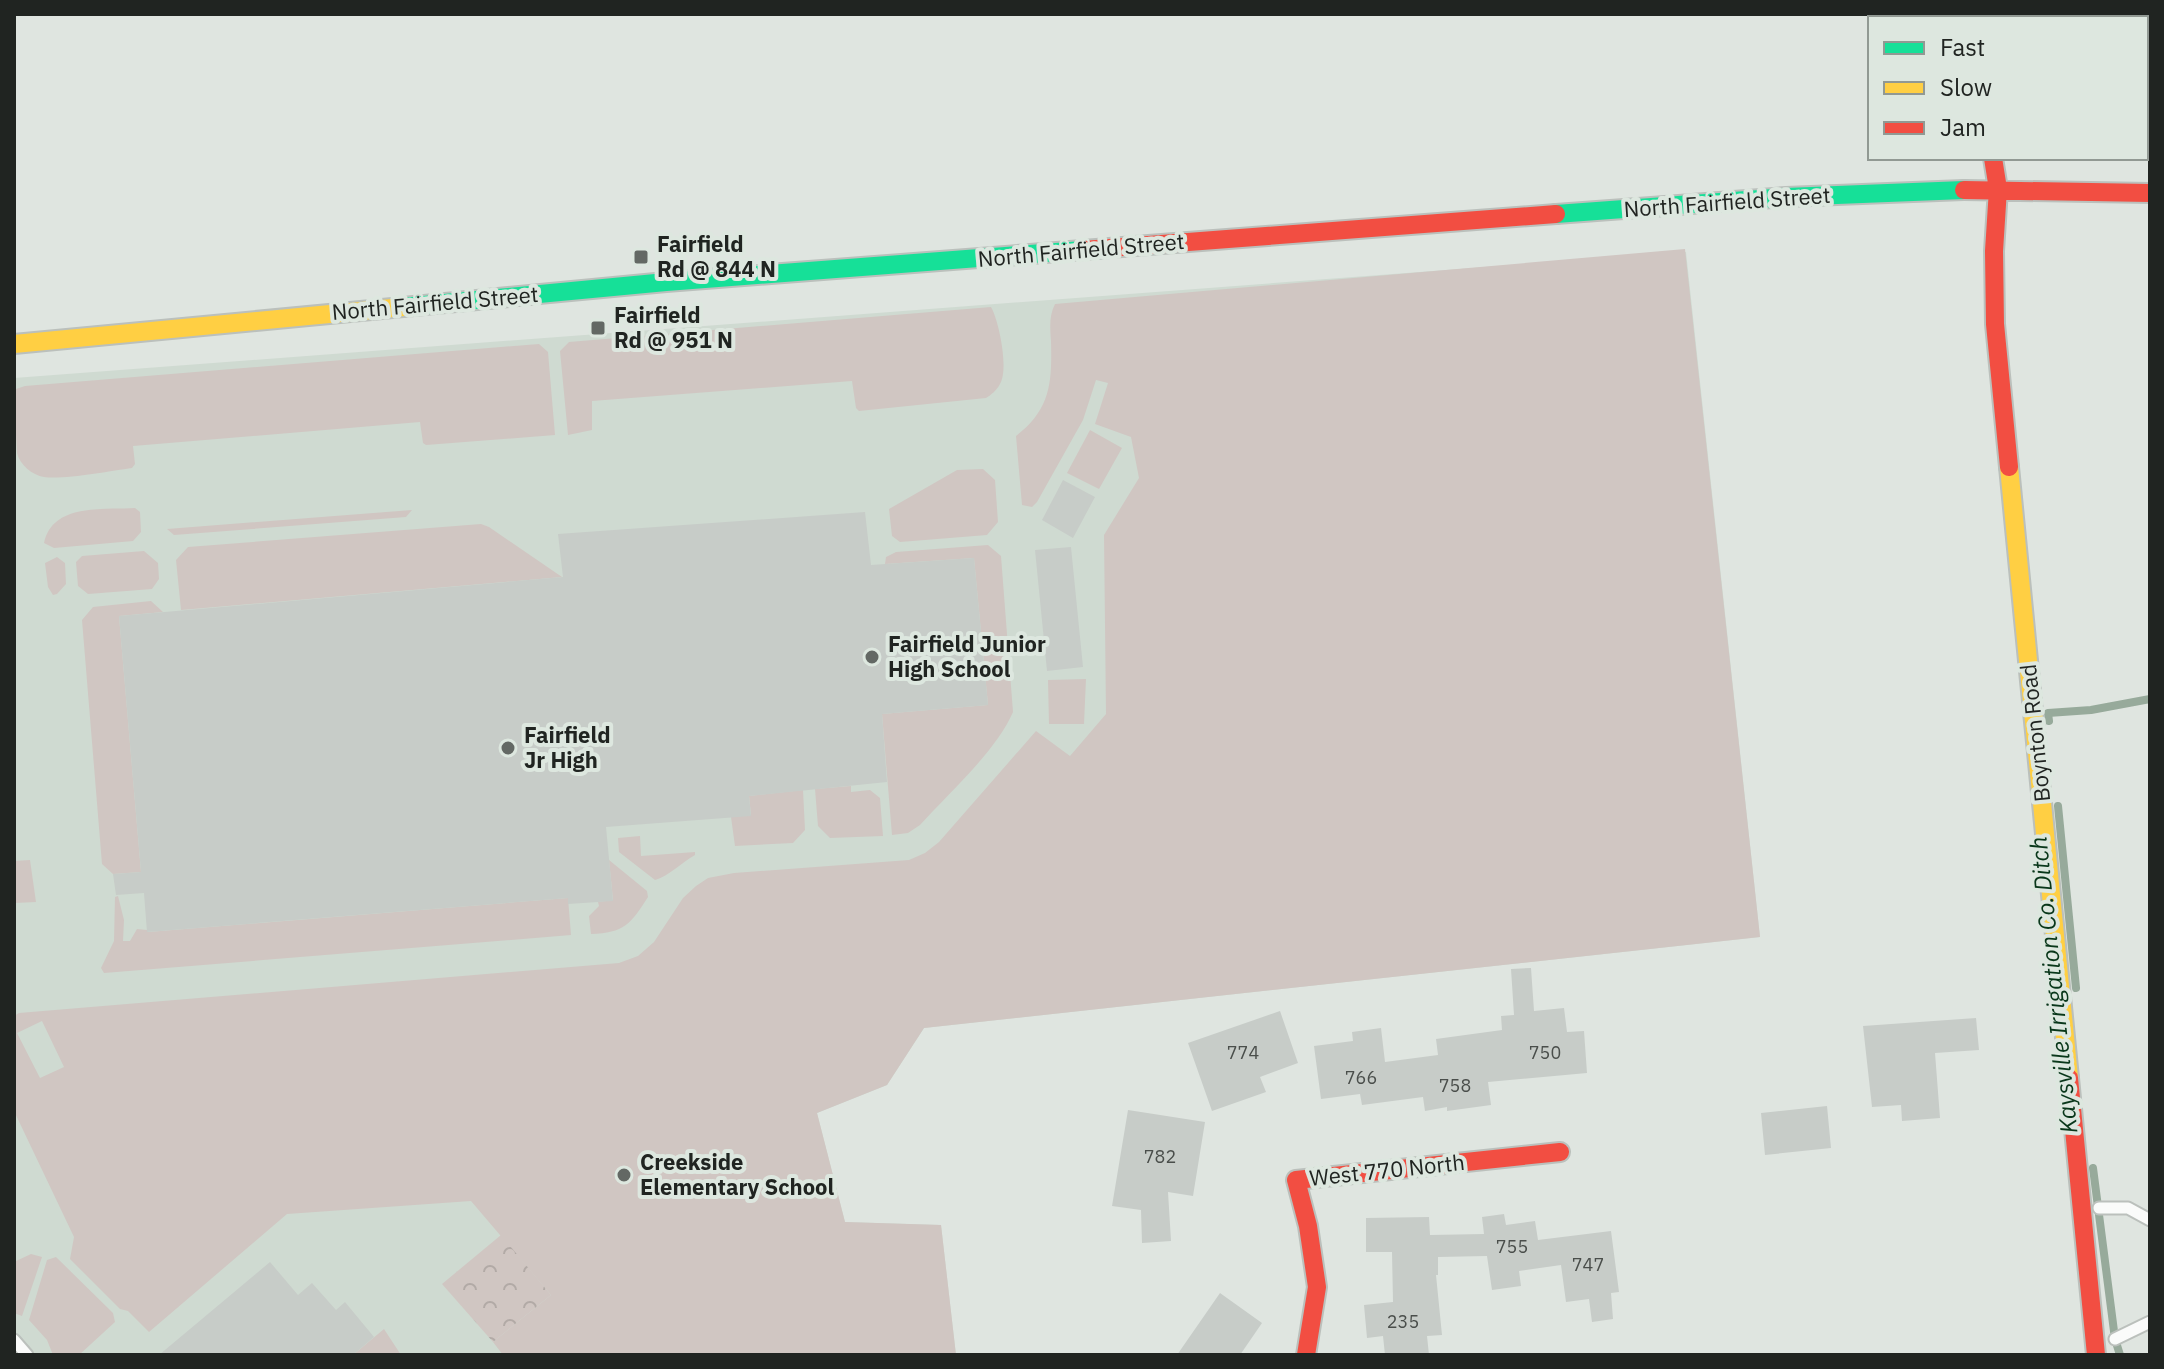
<svg xmlns="http://www.w3.org/2000/svg" width="2164" height="1369" font-family="'IBM Plex Sans',sans-serif">
	<style>
		.built { fill: #cfdad1 }
		.grass { fill: #d0c6c2; fill-rule: evenodd }
		.forest { fill: url(#forest-crowns) }
		.lines { fill: none; stroke-linecap: round; stroke-linejoin: round }
		.stream { stroke: #97aa9b; stroke-width: 8 }
		.building { fill: #c7ccc8 }
		.lane-casing { stroke: #bbc0bc; stroke-width: 15 }
		.street-casing { stroke: #bbc0bc; stroke-width: 26 }
		.fast-casing { stroke: #bbc0bc; stroke-width: 22 }
		.slow-casing { stroke: #bbc0bc; stroke-width: 22 }
		.jam-casing { stroke: #bbc0bc; stroke-width: 22 }
		.lane { stroke: #fafbfa; stroke-width: 11 }
		.street { stroke: #fafbfa; stroke-width: 22 }
		.fast { stroke: #16e098; stroke-width: 18 }
		.slow { stroke: #ffcf43; stroke-width: 18 }
		.jam { stroke: #f24e42; stroke-width: 18 }
		.poi-dot { fill: #636864; stroke: #dde7df; stroke-width: 3 }
		.labels { text-anchor: middle; stroke-width: 8; stroke-linejoin: round; paint-order: stroke }
		.number-label { font-size: 18px; fill: #4a4e4b }
		.street-label { font-size: 22px; fill: #202421; stroke: #dde7df }
		.poi-label { font-size: 22px; font-weight: bold; fill: #202421; stroke: #dde7df; text-anchor: start }
		.water-label { font-size: 24px; font-style: italic; fill: #09371a; stroke: #dde7df }
	</style>
	<defs>
		<pattern id="forest-crowns" width="20" height="18" patternUnits="userSpaceOnUse" patternTransform="scale(2)"><rect width="20" height="18" fill="#d0c6c2"/><path d="M2 6a3 3 0 1 1 6 0M12 15a3 3 0 1 1 6 0" fill="none" stroke="#b2aaa6"/></pattern>
	</defs>
	<rect width="100%" height="100%" fill="#dfe5e0"/>
	<!-- built -->
	<path class="built" d="M1686,252l74,685 -836,91 -37,57 -70,28 28,109 96,3 15,130h-942v-977z"/>
	<!-- grass -->
	<path class="grass" d="M1685,249l75,688 -836,91 -37,57 -70,28 28,109 96,3 15,130h-453l-10,-13 58,-47 -80,-94 -184,13 -138,118 -21,-21 -8,-2 -50,-50 4,-22 -60,-126v-95l5,-3 600,-50 19,-7 16,-14 29,-44 13,-12 12,-8 26,-5 175,-13 16,-7 14,-11 97,-111 34,25 36,-42 -2,-179 35,-57 -8,-41 -36,-13 13,-41 -12,-3 -13,40 -46,82 -5,5 -10,-2 -6,-69c35,-27 36,-54 35,-95 -1,-14 -2,-25 4,-37zM42,1021l22,46 -24,11 -23,-45z
		M991,307c8,14 18,62 9,77 -3,6 -9,11 -14,14l-127,13 -3,-3 -4,-27 -260,20v29l-24,5 -8,-84 9,-9z
		M539,344l9,8 7,83 -129,10 -3,-2 -3,-21 -287,24 2,18 -3,4c-21,3 -70,12 -88,9 -12,-2 -24,-12 -27,-24l-3,-56 2,-8 9,-3z
		M1090,430l32,18 -23,41 -32,-16z
		M983,469l12,11 3,42 -11,13 -87,7 -8,-6 -3,-27 68,-39z
		M135,508l5,4 1,20 -8,9 -79,7 -10,-5c9,-40 58,-33 91,-35z
		M412,510l-6,7 -232,18 -7,-6z
		M481,524l8,3 73,50 -381,33 -5,-50 12,-13z
		M988,545l13,11 12,156c-16,38 -64,81 -93,113l-12,8 -16,2 -10,-121 106,-9 -14,-147 -89,6 1,-7 10,-5z
		M144,551l14,12 1,16 -7,10 -64,5 -10,-8 -2,-24 6,-6z
		M57,557l8,6 1,21 -9,10 -4,1 -5,-8 -3,-24z
		M151,601l12,11 -44,4 22,256 -28,2 -11,-10 -20,-244 11,-13z
		M1086,679l-2,45h-35l-1,-44z
		M851,786v6l19,-2 10,8 3,38 -53,2 -12,-12 -3,-37z
		M803,790l2,40 -12,13 -58,3 -4,-29 20,-2 -2,-19z
		M640,836l1,20 54,-4v3c-13,7 -27,22 -40,25l-36,-28 -1,-14z
		M30,860l6,42 -21,1 -1,-42z
		M609,860l38,31 1,6c-17,27 -24,36 -57,37l-2,-18 10,-10 -1,-4 15,-2z
		M118,896l6,24 -1,21h7l7,-12 10,1 1,2 420,-34 3,37 -467,38 -3,-5 13,-27 1,-44z
		M31,1254l11,3 -20,59 -8,-3v-51z
		M56,1257l57,56 2,9 -36,33h-26l-6,-15 -18,-20 18,-60z
		M384,1329l17,26h-48z"/>
	<!-- forest -->
	<path class="forest" d="M501,1235l50,60 -58,47 -51,-58z"/>
	<g class="lines">
		<!-- stream -->
		<path class="stream" d="M2049,721l-1,-8 43,-3 59,-11
			M2058,806l18,182
			M2093,1168l22,171 5,16"/>
	</g>
	<!-- building -->
	<path class="building" d="M1063,480l32,17 -22,41 -31,-18z
		M865,512l6,53 103,-7 14,147 -106,9 5,68 -138,14 2,20 -145,11 7,74 -45,3v-6l-421,34 -3,-39 -28,2 -3,-21 28,-2 -22,-256 444,-39 -5,-43z
		M1071,547l12,120 -36,4 -12,-121z
		M1531,968l3,43 30,-3 3,24 17,-1 3,42 -99,9 3,23 -44,6v-4l-22,4 -2,-14 -61,8 -2,-11 -39,5 -7,-53 39,-5 -1,-9 29,-4 4,34 53,-7 -2,-16 66,-9 -1,-14 13,-1 -3,-46z
		M1280,1011l18,52 -38,14 6,15 -54,19 -24,-68z
		M1976,1018l3,32 -44,3 5,65 -38,3 -1,-16 -29,2 -9,-81z
		M1827,1106l4,42 -66,7 -4,-42z
		M1128,1110l77,12 -12,74 -25,-4 3,49 -29,2 -1,-33 -29,-4z
		M1504,1214l2,11 29,-4 3,19 73,-9 8,61 -8,1 2,26 -21,3 -3,-23 -23,3 -5,-37 -42,6 2,15 -29,4 -5,-34 -49,1v18h-2l6,60 -15,1 2,19h-44l-2,-19 -16,2 -3,-33 29,-3 -1,-50h-26v-34l63,-1 1,18 54,-1 -2,-17z
		M270,1262l28,33 14,-12 24,27 9,-8 29,35 -21,18h-194z
		M1220,1293l42,30 -22,32h-63z"/>
	<g class="lines">
		<!-- lane casing -->
		<g class="lane-casing">
			<path id="lane" d="M2099,1208h29l22,12
				M2115,1339l35,-17
				M14,1340l13,15"/>
		</g>
		<!-- street casing -->
		<g class="street-casing">
			<path id="street" d="M1968,14l1,4"/>
		</g>
		<!-- fast casing -->
		<g class="fast-casing">
			<path id="fast" d="M1556,214l230,-17 178,-7
				M403,307l263,-25 417,-32"/>
		</g>
		<!-- slow casing -->
		<g class="slow-casing">
			<path id="slow" d="M14,344l389,-37
				M2009,467l60,611"/>
		</g>
		<!-- jam casing -->
		<g class="jam-casing">
			<path id="jam" d="M1993,158l5,31 -4,62 1,73 14,143
				M1964,190l186,3
				M1083,250l473,-36
				M2069,1078l27,277
				M1306,1355l11,-68 -9,-61 -12,-46 264,-28"/>
		</g>
		<!-- lane -->
		<use href="#lane" class="lane"/>
		<!-- street -->
		<use href="#street" class="street"/>
		<!-- fast -->
		<use href="#fast" class="fast"/>
		<!-- slow -->
		<use href="#slow" class="slow"/>
		<!-- jam -->
		<use href="#jam" class="jam"/>
	</g>
	<!-- markers -->
	<g class="poi-dot">
		<rect x="633" y="249" width="16" height="16" rx="4"/>
		<rect x="590" y="320" width="16" height="16" rx="4"/>
		<circle cx="872" cy="657" r="8"/>
		<circle cx="508" cy="748" r="8"/>
		<circle cx="624" cy="1175" r="8"/>
	</g>
	<g class="labels">
		<!-- number labels -->
		<g class="number-label">
			<text x="1243" y="1059">774</text>
			<text x="1545" y="1059">750</text>
			<text x="1361" y="1084">766</text>
			<text x="1455" y="1092">758</text>
			<text x="1160" y="1163">782</text>
			<text x="1512" y="1253">755</text>
			<text x="1588" y="1271">747</text>
			<text x="1403" y="1328">235</text>
		</g>
		<!-- street labels -->
		<g class="street-label">
			<text transform="translate(1727 202) rotate(-4)" y="8">North Fairfield Street</text>
			<text transform="translate(1081 250) rotate(-5)" y="8">North Fairfield Street</text>
			<text transform="translate(435 303) rotate(-5)" y="8">North Fairfield Street</text>
			<text transform="translate(2035 733) rotate(-96)" y="8">Boynton Road</text>
			<text transform="translate(1387 1170) rotate(-6)" y="8">West 770 North</text>
		</g>
		<!-- poi labels -->
		<g class="poi-label">
			<text x="657" y="252">Fairfield<tspan x="657" dy="25">Rd @ 844 N</tspan></text>
			<text x="614" y="323">Fairfield<tspan x="614" dy="25">Rd @ 951 N</tspan></text>
			<text x="888" y="652">Fairfield Junior<tspan x="888" dy="25">High School</tspan></text>
			<text x="524" y="743">Fairfield<tspan x="524" dy="25">Jr High</tspan></text>
			<text x="640" y="1170">Creekside<tspan x="640" dy="25">Elementary School</tspan></text>
		</g>
		<!-- water labels -->
		<g class="water-label">
			<text transform="translate(2054 985) rotate(-96)" y="8">Kaysville Irrigation Co. Ditch</text>
		</g>
	</g>
	<!-- border -->
	<rect width="2164" height="1369" fill="none" stroke="#202421" stroke-width="32"/>
	<!-- legend -->
	<rect x="1868" y="16" width="280" height="144" fill="#dde7df" stroke="#919993" stroke-width="2"/>
	<rect x="1884" y="42" width="40" height="12" fill="#16e098" stroke="#919993" stroke-width="2"/>
	<text x="1940" y="56" font-size="24" fill="#202421">Fast</text>
	<rect x="1884" y="82" width="40" height="12" fill="#ffcf43" stroke="#919993" stroke-width="2"/>
	<text x="1940" y="96" font-size="24" fill="#202421">Slow</text>
	<rect x="1884" y="122" width="40" height="12" fill="#f24e42" stroke="#919993" stroke-width="2"/>
	<text x="1940" y="136" font-size="24" fill="#202421">Jam</text>
</svg>
